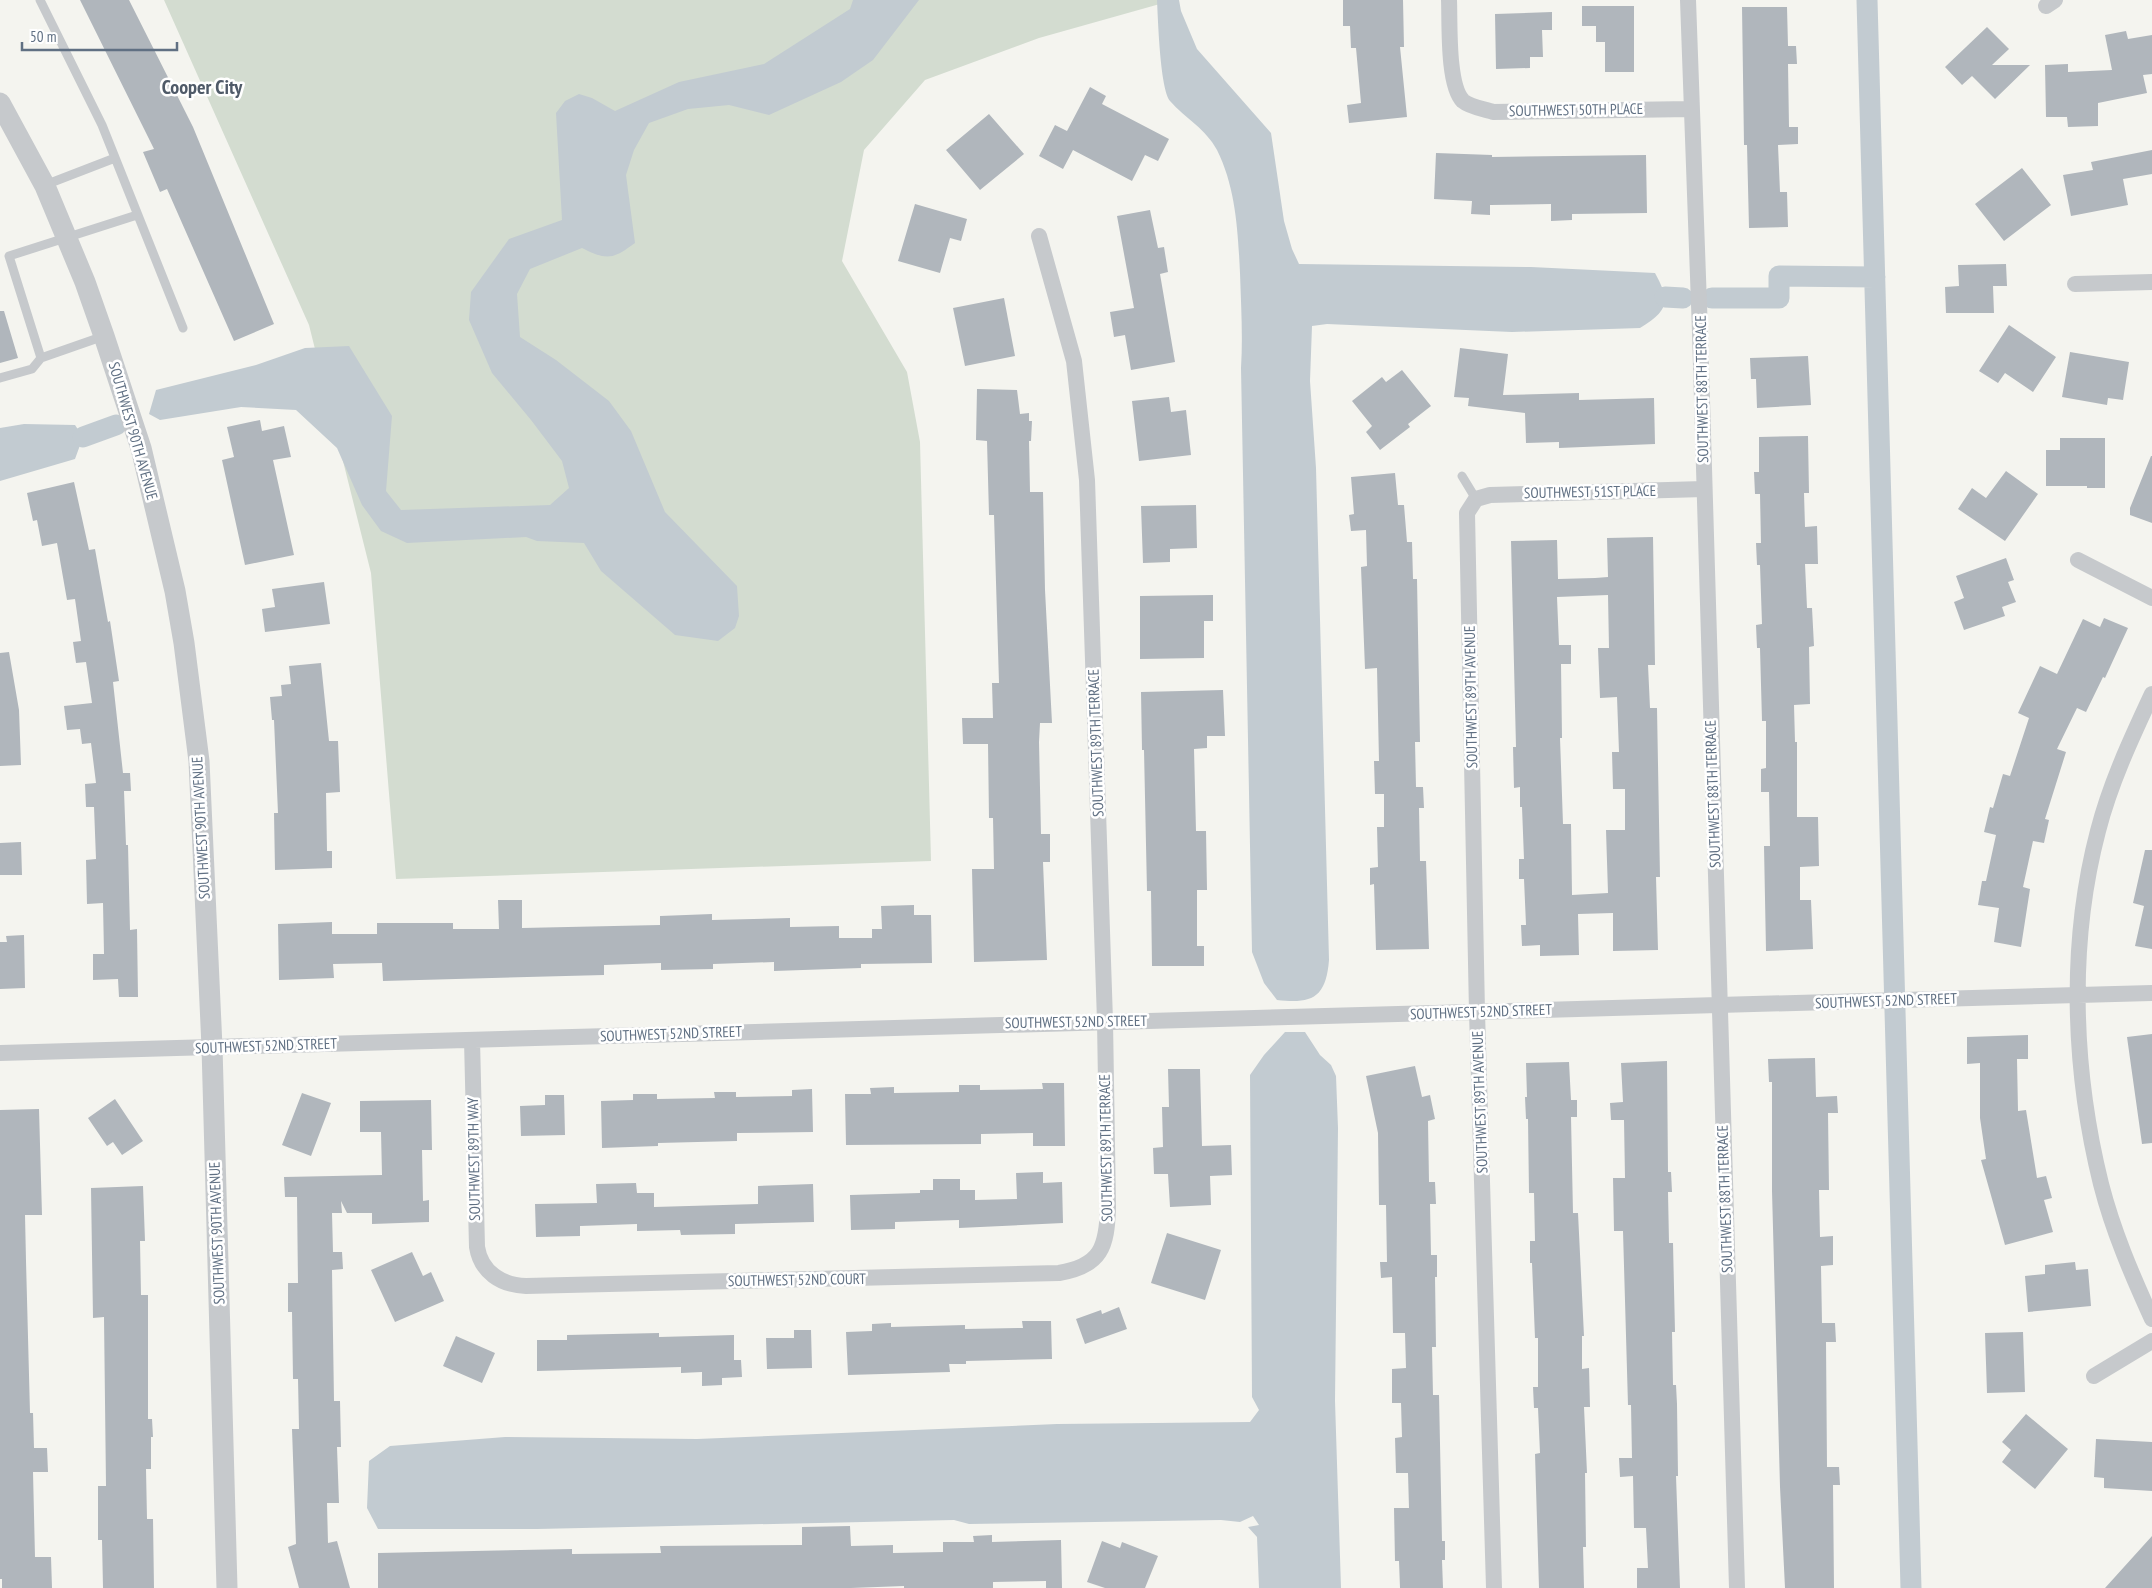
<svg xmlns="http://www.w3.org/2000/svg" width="2152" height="1588" font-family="'PT Sans Narrow',sans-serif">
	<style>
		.green { fill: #d3dcd0 }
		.water { fill: #c2cbd1 }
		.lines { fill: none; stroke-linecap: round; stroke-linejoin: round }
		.canal { stroke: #c2cbd1; stroke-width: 21 }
		.building { fill: #b0b6bc; fill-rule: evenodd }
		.service { stroke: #c6c9cc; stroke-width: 9 }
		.minor { stroke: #c6c9cc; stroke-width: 16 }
		.tertiary { stroke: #c6c9cc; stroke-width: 21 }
		.labels { text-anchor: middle; stroke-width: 5; stroke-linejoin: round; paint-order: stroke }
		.street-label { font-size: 15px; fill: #607083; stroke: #fff }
		.district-label { font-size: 20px; font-weight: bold; fill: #4f5a68; stroke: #fff }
	</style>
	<rect width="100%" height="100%" fill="#f4f4ef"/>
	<!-- green -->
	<path class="green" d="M164,0h1010l-135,38 -114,42 -61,70 -22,111 65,111 13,70 11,419 -535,18 -25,-306 -62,-248z"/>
	<!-- water -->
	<path class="water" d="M853,0h66l-46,60 -32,22 -72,33 -40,-10 -41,4 -39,14 -15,27 -8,25 9,68c-22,16 -27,18 -53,5l-52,21 -13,25 3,43 36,23 53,41 22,30 34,81 72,74 2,30 -4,12 -17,13 -43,-6 -74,-64 -17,-28 -47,-2 -11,-4 -119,6 -26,-12 -19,-26 -25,-57 -41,-38 -55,-3 -81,13 -11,-6 7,-24 100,-25 49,-17 44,-2 43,70 -6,75 15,19 149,-5 19,-17 -7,-27 -31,-41 -39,-47 -23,-53 2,-28 38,-53 53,-19 -6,-107 9,-12 14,-7 13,4 23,13 64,-29 85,-18 86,-55z
		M1157,0h22l2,11 16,38 74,84 13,88 8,28 7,15 232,3 124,6c16,29 13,38 -15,55l-128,4 -185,-8 -15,2 -2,55 6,87 13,492c-3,38 -17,44 -52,40l-13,-17 -12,-31 -11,-584c2,-32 0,-63 -1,-95 -2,-41 -4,-85 -23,-123 -11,-21 -32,-32 -47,-49 -10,-13 -12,-82 -13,-101z
		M24,424l51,1 8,12 -8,22 -75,22v-53z
		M1285,1032h20l15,23 11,10 5,11 2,52 -3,273 6,187h-82l-2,-51 -9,-10 11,-2 -6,-9 -13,6 -19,-2 -252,4 -15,-4 -417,9h-159l-11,-21 2,-47 21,-15 115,-9 192,2 360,-15 193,-2 9,-12 -7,-13 -2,-322 14,-20z"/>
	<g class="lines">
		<!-- canal -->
		<path class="canal" d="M1867,0l44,1588
			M1665,297l18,1
			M1712,298h67v-22l96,1
			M83,437l33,-12"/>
	</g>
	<!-- building -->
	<path class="building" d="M80,0h49l64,127 81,197 -40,17 -67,-152 -7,3 -17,-40 11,-3z
		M1343,0h60l1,47h-4l7,70 -58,6 -2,-18 14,-2 -5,-55h-5l-1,-22h-7z
		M1582,6h52v66h-29v-30h-9v-16h-14z
		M1742,7h45l1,39h8l1,18h-9l1,63h9v17l-20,1 2,47h7l1,35 -39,1 -2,-83h-3z
		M1552,12v18h-10l1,27h-13v11l-34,1 -1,-55z
		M1987,27l22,22 -17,16h38l-35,34 -23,-23 -10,9 -17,-18z
		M2126,31l2,8 24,-4v39l-9,1 4,18 -49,10v23l-30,1 -1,-10h-21l-1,-52 23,-1v8l44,-2 -7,-35z
		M1090,87l16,9 -4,8 67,35 -11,22 -13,-6 -13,26 -59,-31 -10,19 -24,-13 16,-31 12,6z
		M989,114l35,40 -44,36 -34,-40z
		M2152,150v24l-29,5 5,26 -57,11 -8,-41 30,-5 -2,-8z
		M1436,153l56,2v2l154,-2 1,58 -75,1v6l-21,1v-17l-61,1v10l-19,-1 1,-13 -38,-2z
		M2022,168l29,37 -47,36 -29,-37z
		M915,204l52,15 -6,22 -11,-3 -10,35 -42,-12z
		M1150,210l8,38 6,-1 4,25 -8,2 15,88 -44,8 -6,-35 -11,2 -4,-25 24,-4 -17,-92z
		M2006,264l1,22h-14l1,27h-48l-1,-26 14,-1 -1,-21z
		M1004,298l11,58 -50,10 -12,-58z
		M0,311h4l14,47 -18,5z
		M2009,325l47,32 -23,35 -28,-19 -7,10 -19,-12z
		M1460,348l48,6 -5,41 76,-2v7l75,-2 1,46 -96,4v-6l-33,1 -1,-30 -57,-7 1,-8 -15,-1z
		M2070,352l59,10 -6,38 -15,-2 -1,7 -45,-8z
		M1808,356l3,49 -54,3 -1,-29h-5l-1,-21z
		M1402,370l29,36 -23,18 2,3 -30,23 -14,-18 6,-6 -20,-25 30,-24 4,5z
		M977,389l40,1 3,24 9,-1v8h3l-1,20h-2l1,51h13l2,98 7,133h-12l-1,19 2,92h9v28h-7l4,98 -73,2 -2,-93h22l-1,-51h-4l-1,-74h-25l-1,-26h31l-1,-35h7l-5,-168h-5l-2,-74 -11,-1z
		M1169,397l2,15 15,-2 5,45 -52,6 -7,-60z
		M260,420l2,11 22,-5 7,31 -18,3 21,95 -49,10 -23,-105 12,-3 -7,-30z
		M1808,436l1,57h-5l1,34 12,-1 1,38h-13l2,44h5l2,38 -5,1 1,57 -16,1 1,37h2v75h21l1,49 -19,1v33h11l2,49 -47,2 -2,-105h6l-1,-54h-8v-23l5,-1v-47h-4l-2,-73h-3l-1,-23 6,-1 -2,-59h-3l-1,-22h5l-1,-49h-5l-1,-22h5v-35z
		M2060,438h45v50h-18v-2h-41v-36h14z
		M2151,456h1v67l-22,-8v-7z
		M2006,471l32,23 -33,47 -47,-32 14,-21 14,10z
		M1395,473l3,32h6l3,37h5l1,37h4l3,163h-5l1,45h7l1,21h-5l1,53h6l3,88 -53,1 -2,-66 -4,1v-17l8,-1 -1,-40h7v-33h-9l-1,-33h5l-2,-93 -12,1 -4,-102 6,-1 -1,-36 -15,1 -2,-16 5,-1 -3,-37z
		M74,482l15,68 6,-1 13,73 2,-1 9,60 -6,1 10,91h7l1,18h-7l2,54h2l2,85 7,-1 1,68h-19l-1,-18 -25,1v-26h11l-1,-51 -16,1 -1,-44 10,-1 -2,-52h-8l-1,-23 11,-1 -5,-40 -9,1 -2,-15 -13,1 -3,-24 28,-3 -6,-41 -10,1 -3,-21 8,-1 -6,-42 -8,1 -10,-57 -15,3 -5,-26 -4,1 -6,-28z
		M1196,505l1,43 -27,1v13l-27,1 -2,-57z
		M1653,537l2,128h-7l2,43h7l3,169h-4l2,73 -45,1v-38l-35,1 1,41 -39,1v-11l-18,1 -1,-21h5l-2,-46h-5v-20h5l-2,-52h-2v-20l-6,1 -1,-41h3l-5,-206 46,-1 1,39 37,-1 13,-1 -1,-39zM1608,595l1,53h-11l2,50 17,-1 2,55h-7l1,37h12v41h-19l2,63 -36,2 -1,-71h-8l-3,-86h2l-1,-74h10v-19h-12l-2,-48z
		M2006,558l8,22 -6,2 8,20 -14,5 3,9 -41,14 -10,-28 10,-4 -8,-22z
		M324,582l6,42 -65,8 -3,-23 13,-2 -3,-18z
		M1213,595v26h-9v37l-64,1v-63z
		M2104,618l24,10 -23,50 -2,-1 -17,35 -9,-4 -20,41 9,3 -21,67 4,1 -5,23 -11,-2 -10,46 7,2 -9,58 -27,-5 5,-34 -21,-3 4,-24h4l10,-46 -12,-3 6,-25 3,1 10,-34 7,2 19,-58 -11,-5 22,-47 17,8 26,-55 17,8z
		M9,652l10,58 2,55 -21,1v-113z
		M321,663l8,78h9l2,51 -14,1 1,58h5v17l-57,2 -1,-57h4l-4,-93h-2l-2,-23 12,-1 -1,-11 10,-1 -2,-18z
		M1223,690l2,46h-18v12l-13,1 2,82h10l1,59h-10v56h7v20h-52l-1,-75h-4l-3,-141h-2l-1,-58z
		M21,842l1,33h-22v-32z
		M2145,850h7v99l-17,-3 9,-40 -11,-3z
		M498,900h24v28l138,-3v-9l52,-2v6l78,-2v9l49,-1v12h33v-9h10l-1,-23 33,-1v10h17l1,48 -71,1v4l-87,3v-9l-61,2v5l-52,1v-7l-57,2v10l-221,6 -1,-18 -49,1 1,14 -55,2 -1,-56 54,-2v12h45v-11h76v6h46z
		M24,935l1,53 -25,1v-47h7l-1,-6z
		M2152,1034v109l-10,1 -15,-107z
		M2028,1035v24h-11l1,52 8,-1 11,68 9,-2 6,22 -8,2 9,32 -48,13 -24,-85 5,-1 -6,-41v-55l-13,1v-27z
		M1815,1058l1,39 21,-1 1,17h-10l1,77h-10l1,47 13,-1v29l-12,1 1,57h13l1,19h-10l1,125h12l1,18h-7l1,103h-49l-5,-101 -8,-296v-109h-3l-1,-23z
		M1667,1061l1,111h3l1,20h-4l1,51h4l2,89h-3l1,53h3l1,19 1,72h-2l4,112h-43v-20h11l-2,-40h-12l-1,-52 -13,1 -1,-19h13l-1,-53h-3l-5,-174h-9l-1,-53h12l-1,-58h-13l-1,-17 13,-1 -2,-39z
		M1569,1062l2,38h6v17h-6l2,96h5l6,123h-2v33l7,-1 1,39h-6l3,66h-2l1,74h-3l1,41h-45l-4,-134 5,-1 -2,-45h-4l-1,-21h5v-49h-3l-3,-75h-2v-22h5l-1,-48h-5l-1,-74h-2l-1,-22h2l-1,-34z
		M1415,1066l7,31 8,-2 5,24 -7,2 1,61h6l1,22h-6l1,51h6v22h-2l1,70h-4l1,48h6l3,146h3v19h-3l1,28h-43l-1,-27h-4l-1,-53h15l-1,-35h-12l-1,-35 7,-1 -1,-34h-9v-34l14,-1 -1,-35h-12l-1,-56 -11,1 -1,-16h7l-1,-57h-7l-1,-72 -12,-57z
		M1168,1069h32l2,77 29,-1 1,30 -22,1 1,29 -41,2 -2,-33h-14l-1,-26 10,-1 -1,-40h7z
		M1042,1083h22l1,63h-32v-13l-52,1v10l-135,1 -1,-51h26l-1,-6 24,-1v6l65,-1v-7h21v5l63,-1z
		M812,1089l1,43 -76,1v8l-79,2v3l-56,2 -1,-47 32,-1v-6h24v5l58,-1 -1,-6h22v5l56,-1v-6z
		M302,1093l29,10 -20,53 -29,-11z
		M545,1095h19l1,40 -44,1 -1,-30 25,-1z
		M115,1099l28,42 -21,14 -9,-13 -6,4 -19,-28z
		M431,1100l1,50h-10l1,51 6,-1v22l-57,2v-11h-25l-6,-12 1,12h-10l1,39h9l1,17 -11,1 2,131h6l1,46h-4l2,56h-12l1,40 9,-2 13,47h-51l-11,-41 8,-3 -4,-115h7l-1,-50h-5l-1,-67h-4v-29h10l-1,-86h-12l-1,-20 98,-2 -1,-43h-21v-31z
		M39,1109l3,106h-17l1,46 4,152h3l1,35h13l1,24h-15l2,85h16l1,31h-50v-9h-2v-469z
		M1043,1172v11l19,-1 1,41 -104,5v-8l-64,2v7l-44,1 -1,-35 70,-2v-3h13v-11h27v11h15v10l42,-1 -1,-26z
		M636,1183l1,10h17v14l104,-3v-18l55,-2 1,38 -79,2v10l-54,1 -1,-5 -43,1v-7l-57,2v10l-44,1 -1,-33 62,-1 -1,-19z
		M143,1186l2,55h-5l1,54h7v124h4l1,18h-2v32h-5l1,50h6l1,69h-51l-1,-48h-4v-54h8l-2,-169 -11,1 -2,-130z
		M1167,1233l54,17 -16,50 -54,-17z
		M412,1252l11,24 8,-4 13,29 -49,21 -24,-52z
		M2075,1262l1,8 12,-1 3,37 -63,6 -3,-36 20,-2v-9z
		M1119,1307l8,22 -42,15 -9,-25 25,-9 1,4z
		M1022,1321h29l1,38 -86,2v3h-17l1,8 -102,3 -2,-43 26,-1v-7l19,-1v4l74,-2v4l58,-1z
		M794,1330h17l1,38 -45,1 -1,-31h28z
		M2023,1332l2,60 -38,1 -2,-60z
		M659,1333v4l75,-2v25h7l1,17 -20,1v7l-20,1v-14l-21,1v-6l-144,4v-31h30v-5z
		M456,1336l39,17 -13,30 -39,-17z
		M2026,1414l42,35 -33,40 -33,-27 9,-12 -9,-8z
		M2096,1439l56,3v49l-48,-3v-10l-10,-1z
		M850,1526l1,20 42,-1v8l50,-1v-10h31l-1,-6 19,-1v7l69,-2 1,48h-16v-7l-53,1v6h-89v-2l-53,2h-473v-35l194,-4v5l89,-1 -1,-7 142,-1v-18z
		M2152,1536v52h-47z
		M1102,1541l18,7 2,-6 36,14 -13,32h-40l-18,-6z"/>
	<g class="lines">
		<!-- service -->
		<path class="service" d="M40,0l62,125 81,203
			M45,185l70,-27
			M41,358l-32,-102 128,-41
			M0,378l32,-9 9,-11 63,-22
			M1462,476l14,23"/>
		<!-- minor -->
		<path class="minor" d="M1449,0c1,22 -2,85 14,101 7,6 21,8 30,11l198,-3
			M1688,0l12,332 37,1256
			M2046,6l9,-6
			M2075,284l77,-2
			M2078,560l74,38
			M2152,694c-21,45 -42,90 -54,137 -30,114 -25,240 3,353 12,47 31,91 51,135
			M472,1040l5,207c4,25 24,38 49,39l533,-13c42,-7 48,-26 49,-66l-3,-186 -18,-541 -13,-119 -35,-125
			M0,1053l2152,-60
			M2094,1376l58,-35
			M1494,1588l-17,-576 -10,-499 9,-14 14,-4 214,-6"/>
		<!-- tertiary -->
		<path class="tertiary" d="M0,103l45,83 40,96 19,54 37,112 34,143 9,52 15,118 13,286 15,541"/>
	</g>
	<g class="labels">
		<!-- street labels -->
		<g class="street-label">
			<text transform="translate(1576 110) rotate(-1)" y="5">SOUTHWEST 50TH PLACE</text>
			<text transform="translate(1702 389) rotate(-91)" y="5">SOUTHWEST 88TH TERRACE</text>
			<text transform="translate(133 431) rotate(74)" y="5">SOUTHWEST 90TH AVENUE</text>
			<text transform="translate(1590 492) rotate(-1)" y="5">SOUTHWEST 51ST PLACE</text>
			<text transform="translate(1471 697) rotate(-91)" y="5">SOUTHWEST 89TH AVENUE</text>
			<text transform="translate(1096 743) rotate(-92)" y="5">SOUTHWEST 89TH TERRACE</text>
			<text transform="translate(1713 794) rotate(-92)" y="5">SOUTHWEST 88TH TERRACE</text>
			<text transform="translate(201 828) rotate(-93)" y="5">SOUTHWEST 90TH AVENUE</text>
			<text transform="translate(1886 1001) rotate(-2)" y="5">SOUTHWEST 52ND STREET</text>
			<text transform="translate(1481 1012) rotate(-2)" y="5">SOUTHWEST 52ND STREET</text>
			<text transform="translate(1076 1022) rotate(-1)" y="5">SOUTHWEST 52ND STREET</text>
			<text transform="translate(671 1034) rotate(-2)" y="5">SOUTHWEST 52ND STREET</text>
			<text transform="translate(266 1046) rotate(-2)" y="5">SOUTHWEST 52ND STREET</text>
			<text transform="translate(1480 1102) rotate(-92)" y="5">SOUTHWEST 89TH AVENUE</text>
			<text transform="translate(1106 1148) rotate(-91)" y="5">SOUTHWEST 89TH TERRACE</text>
			<text transform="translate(474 1159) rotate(-91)" y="5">SOUTHWEST 89TH WAY</text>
			<text transform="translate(1725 1199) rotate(-92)" y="5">SOUTHWEST 88TH TERRACE</text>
			<text transform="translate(217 1233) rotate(-92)" y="5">SOUTHWEST 90TH AVENUE</text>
			<text transform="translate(797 1280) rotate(-1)" y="5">SOUTHWEST 52ND COURT</text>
		</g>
		<!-- district labels -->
		<g class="district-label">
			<text x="202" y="94">Cooper City</text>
		</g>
	</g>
	<!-- scale -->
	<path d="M22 42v8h155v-8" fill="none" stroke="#607083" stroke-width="2.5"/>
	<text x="30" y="42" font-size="15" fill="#607083" stroke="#ffffff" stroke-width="4" paint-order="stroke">50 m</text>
</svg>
